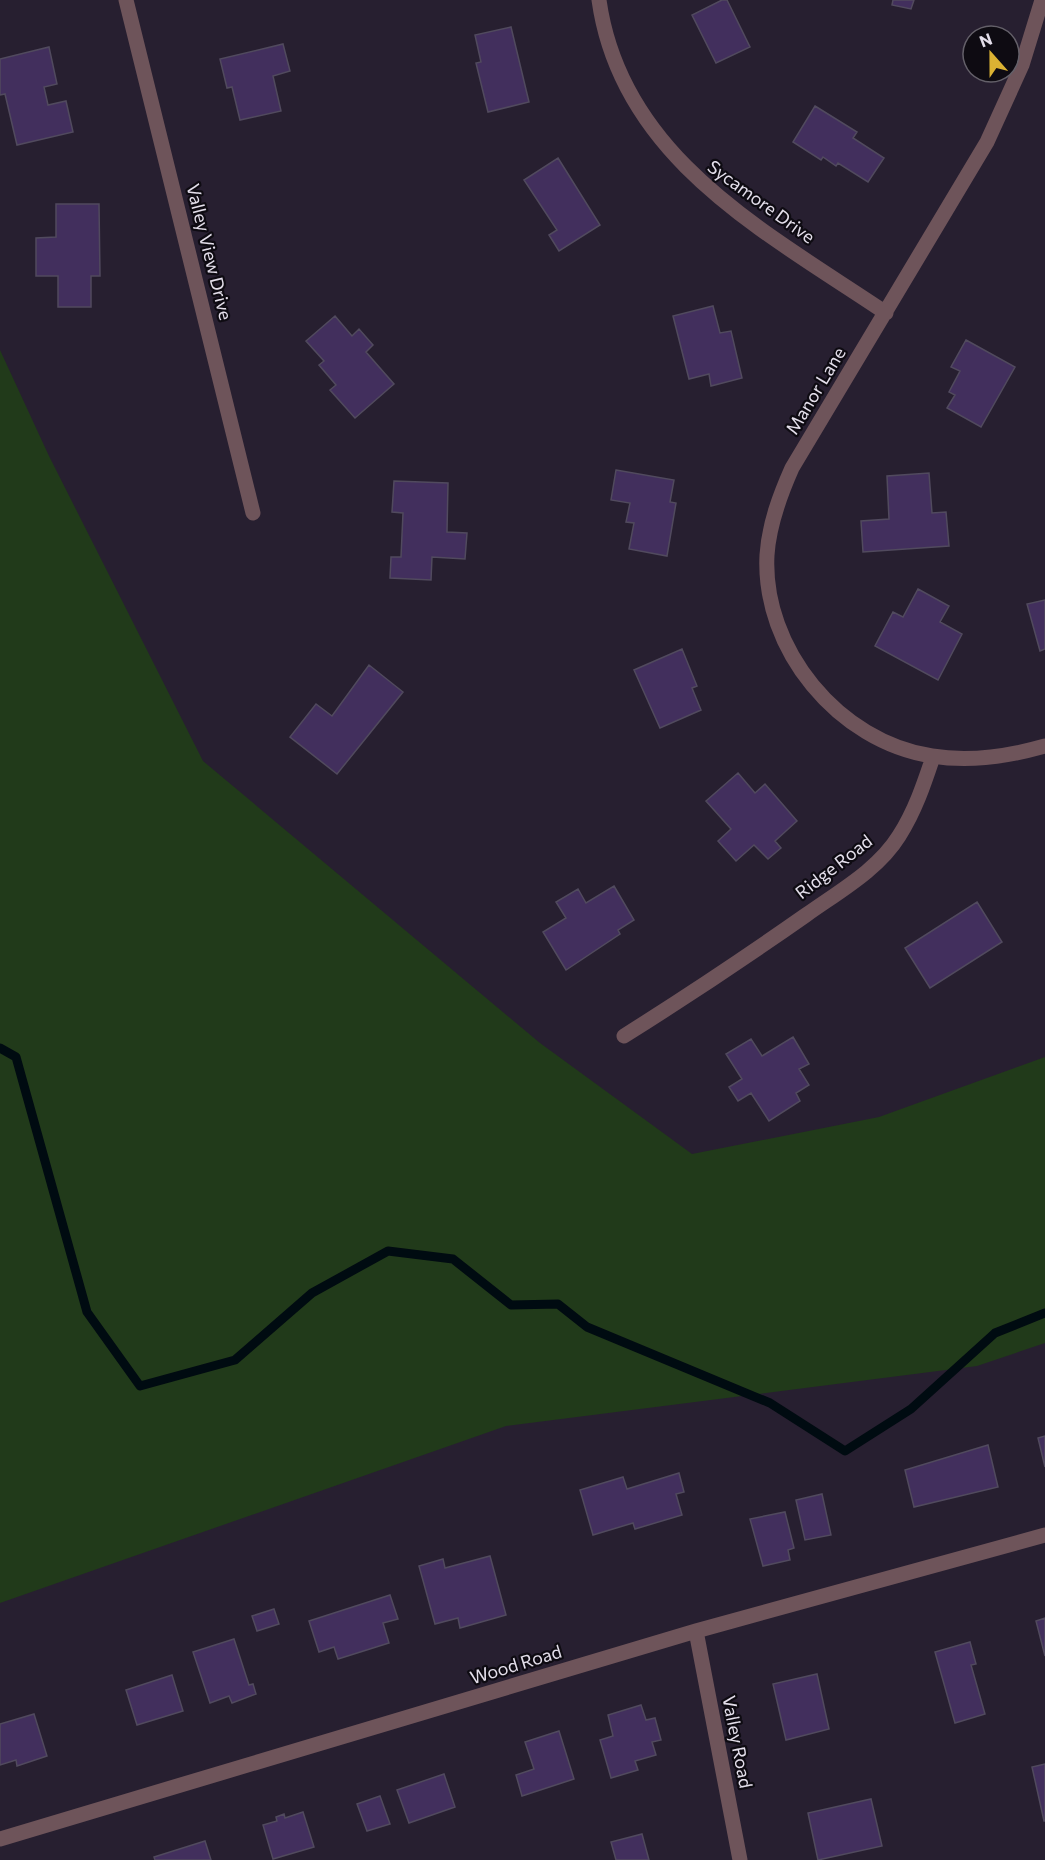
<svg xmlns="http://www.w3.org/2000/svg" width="1045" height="1860" font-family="Commissioner,sans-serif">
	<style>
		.green { fill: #213a1a }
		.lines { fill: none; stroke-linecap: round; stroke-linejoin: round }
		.stream { stroke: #000b11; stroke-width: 9 }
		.building { fill: #422f5d; stroke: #514a5e; stroke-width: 1.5 }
		.minor { stroke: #6e545a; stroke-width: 15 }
		.labels { text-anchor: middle; stroke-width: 4.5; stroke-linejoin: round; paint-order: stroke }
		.street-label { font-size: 18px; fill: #e4dfeb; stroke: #0e0b12 }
	</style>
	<rect width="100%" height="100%" fill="#271f30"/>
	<!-- green -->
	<path class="green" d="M0,350l49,106 154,305 337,282 152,111 187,-37 166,-60v286l-68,23 -471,60 -506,177z"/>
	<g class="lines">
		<!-- stream -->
		<path class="stream" d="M0,1048l16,9 71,255 53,74 95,-26 77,-67 76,-42 65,8 58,46 47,-1 29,23 183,76 75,48 66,-42 84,-76 50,-20"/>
	</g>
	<!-- building -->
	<path class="building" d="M722,0h5l23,47 -34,16 -24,-48z
		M893,0h21l-3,9 -19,-4z
		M511,27l18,75 -41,10 -12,-49 5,-1 -6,-27z
		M283,44l7,27 -17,5 8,35 -41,9 -8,-33 -5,1 -7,-29z
		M49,47l8,37 -13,3 4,18 18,-4 7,31 -56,13 -12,-51 -5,1v-36z
		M815,106l42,26 -4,6 31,20 -16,24 -30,-19 -2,3 -13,-9 -2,3 -28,-18z
		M558,158l42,67 -41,26 -10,-16 8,-5 -33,-50z
		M56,204h43l1,72h-9v31h-33v-31h-22v-38l20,-1z
		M713,306l7,27 11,-2 11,47 -31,8 -2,-12 -20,5 -16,-63z
		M335,316l17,20 7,-7 14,16 -7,7 28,32 -39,34 -25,-28 6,-5 -17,-20 5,-4 -18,-20z
		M966,340l49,27 -34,60 -34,-19 8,-13 -6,-3 11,-21 -9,-4z
		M616,470l58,10 -4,22 6,1 -9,53 -38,-7 5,-26 -8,-1 4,-19 -19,-3z
		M929,473l3,40 14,-1 3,34 -86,6 -2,-31 28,-2 -2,-43z
		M394,481l54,2 -1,49 20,1 -2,26 -33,-2 -1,23 -41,-2 1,-21h10l2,-44 -11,-1z
		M918,589l31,17 -9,16 22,12 -24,46 -63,-34 18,-34 10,5z
		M1045,600v49l-5,2 -13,-47z
		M682,649l15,37 -5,2 9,22 -41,18 -26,-58z
		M369,665l34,27 -66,82 -47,-37 26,-33 16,12z
		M738,773l17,20 10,-9 32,37 -22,20 6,7 -13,11 -14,-14 -18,16 -18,-20 13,-12 -25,-28z
		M614,886l20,34 -16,10 2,4 -54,36 -23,-38 23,-14 -10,-16 22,-13 8,14z
		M977,902l25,40 -72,46 -25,-40z
		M793,1037l16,27 -10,5 10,16 -13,8 4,8 -31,20 -18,-28 -13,8 -9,-14 13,-8 -16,-25 25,-15 11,17z
		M1045,1436v31l-7,-29z
		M988,1445l10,42 -84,20 -9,-37z
		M679,1473l5,19 -8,2 6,21 -47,14 -2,-6 -40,12 -13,-45 43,-13 4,12z
		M822,1494l9,41 -26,5 -9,-40z
		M785,1512l9,36 -6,2 2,10 -27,6 -13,-47z
		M490,1556l16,59 -46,13 -2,-10 -23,6 -16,-58 24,-7 2,9z
		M390,1595l8,24 -15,4 6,20 -51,16 -4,-12 -15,5 -10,-31z
		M274,1609l5,15 -22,7 -5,-15z
		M1045,1618v38l-9,-35z
		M234,1639l15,46 4,-1 3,10 -24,9 -3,-7 -19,7 -17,-51z
		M970,1642l6,22 -5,1 14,49 -30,9 -20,-71z
		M817,1674l12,55 -43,11 -13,-56z
		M172,1675l11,36 -46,14 -11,-35z
		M641,1705l5,15 9,-2 6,22 -9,2 4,13 -21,6 3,9 -27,8 -11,-38 13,-4 -5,-21z
		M34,1714l13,42 -30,10 -1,-6 -16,5v-41z
		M559,1731l15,48 -52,17 -6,-21 18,-6 -9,-27z
		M1045,1764v57h-1l-12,-54z
		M444,1774l11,33 -46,16 -12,-33z
		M380,1796l10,28 -23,7 -10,-27z
		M871,1799l11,47 -64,14 -10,-47z
		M303,1812l11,35 -41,12 -10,-34 14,-4 -1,-4 8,-3 1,4z
		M642,1834l7,26h-33l-5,-18z
		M205,1841l6,19h-56l-1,-3z"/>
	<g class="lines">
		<!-- minor -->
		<path class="minor" d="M126,0l127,513
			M599,0c22,158 167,232 287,313
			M1042,0l-20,65 -35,77 -195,326c-12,27 -23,56 -25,87 -5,94 72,187 165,201 36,6 78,0 113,-10
			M624,1036c62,-39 122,-79 182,-121 32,-23 72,-45 93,-79 16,-25 25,-52 34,-79
			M696,1631l44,229
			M0,1839l696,-208 349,-96"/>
	</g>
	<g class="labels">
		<!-- street labels -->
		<g class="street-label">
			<text transform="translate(761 202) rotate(36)" y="6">Sycamore Drive</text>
			<text transform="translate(209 252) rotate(76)" y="6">Valley View Drive</text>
			<text transform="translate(816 391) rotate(-59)" y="6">Manor Lane</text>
			<text transform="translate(834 867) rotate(-38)" y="6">Ridge Road</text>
			<text transform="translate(516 1665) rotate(-17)" y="6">Wood Road</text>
			<text transform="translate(737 1742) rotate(79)" y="6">Valley Road</text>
		</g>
	</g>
	<!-- north arrow -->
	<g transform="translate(991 54) rotate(339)"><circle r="28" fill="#0e0b12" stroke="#646069" stroke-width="1.5"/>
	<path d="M0-4.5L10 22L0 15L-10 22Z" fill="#dbb233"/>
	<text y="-9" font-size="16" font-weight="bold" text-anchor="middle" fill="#e4dfeb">N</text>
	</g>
</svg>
